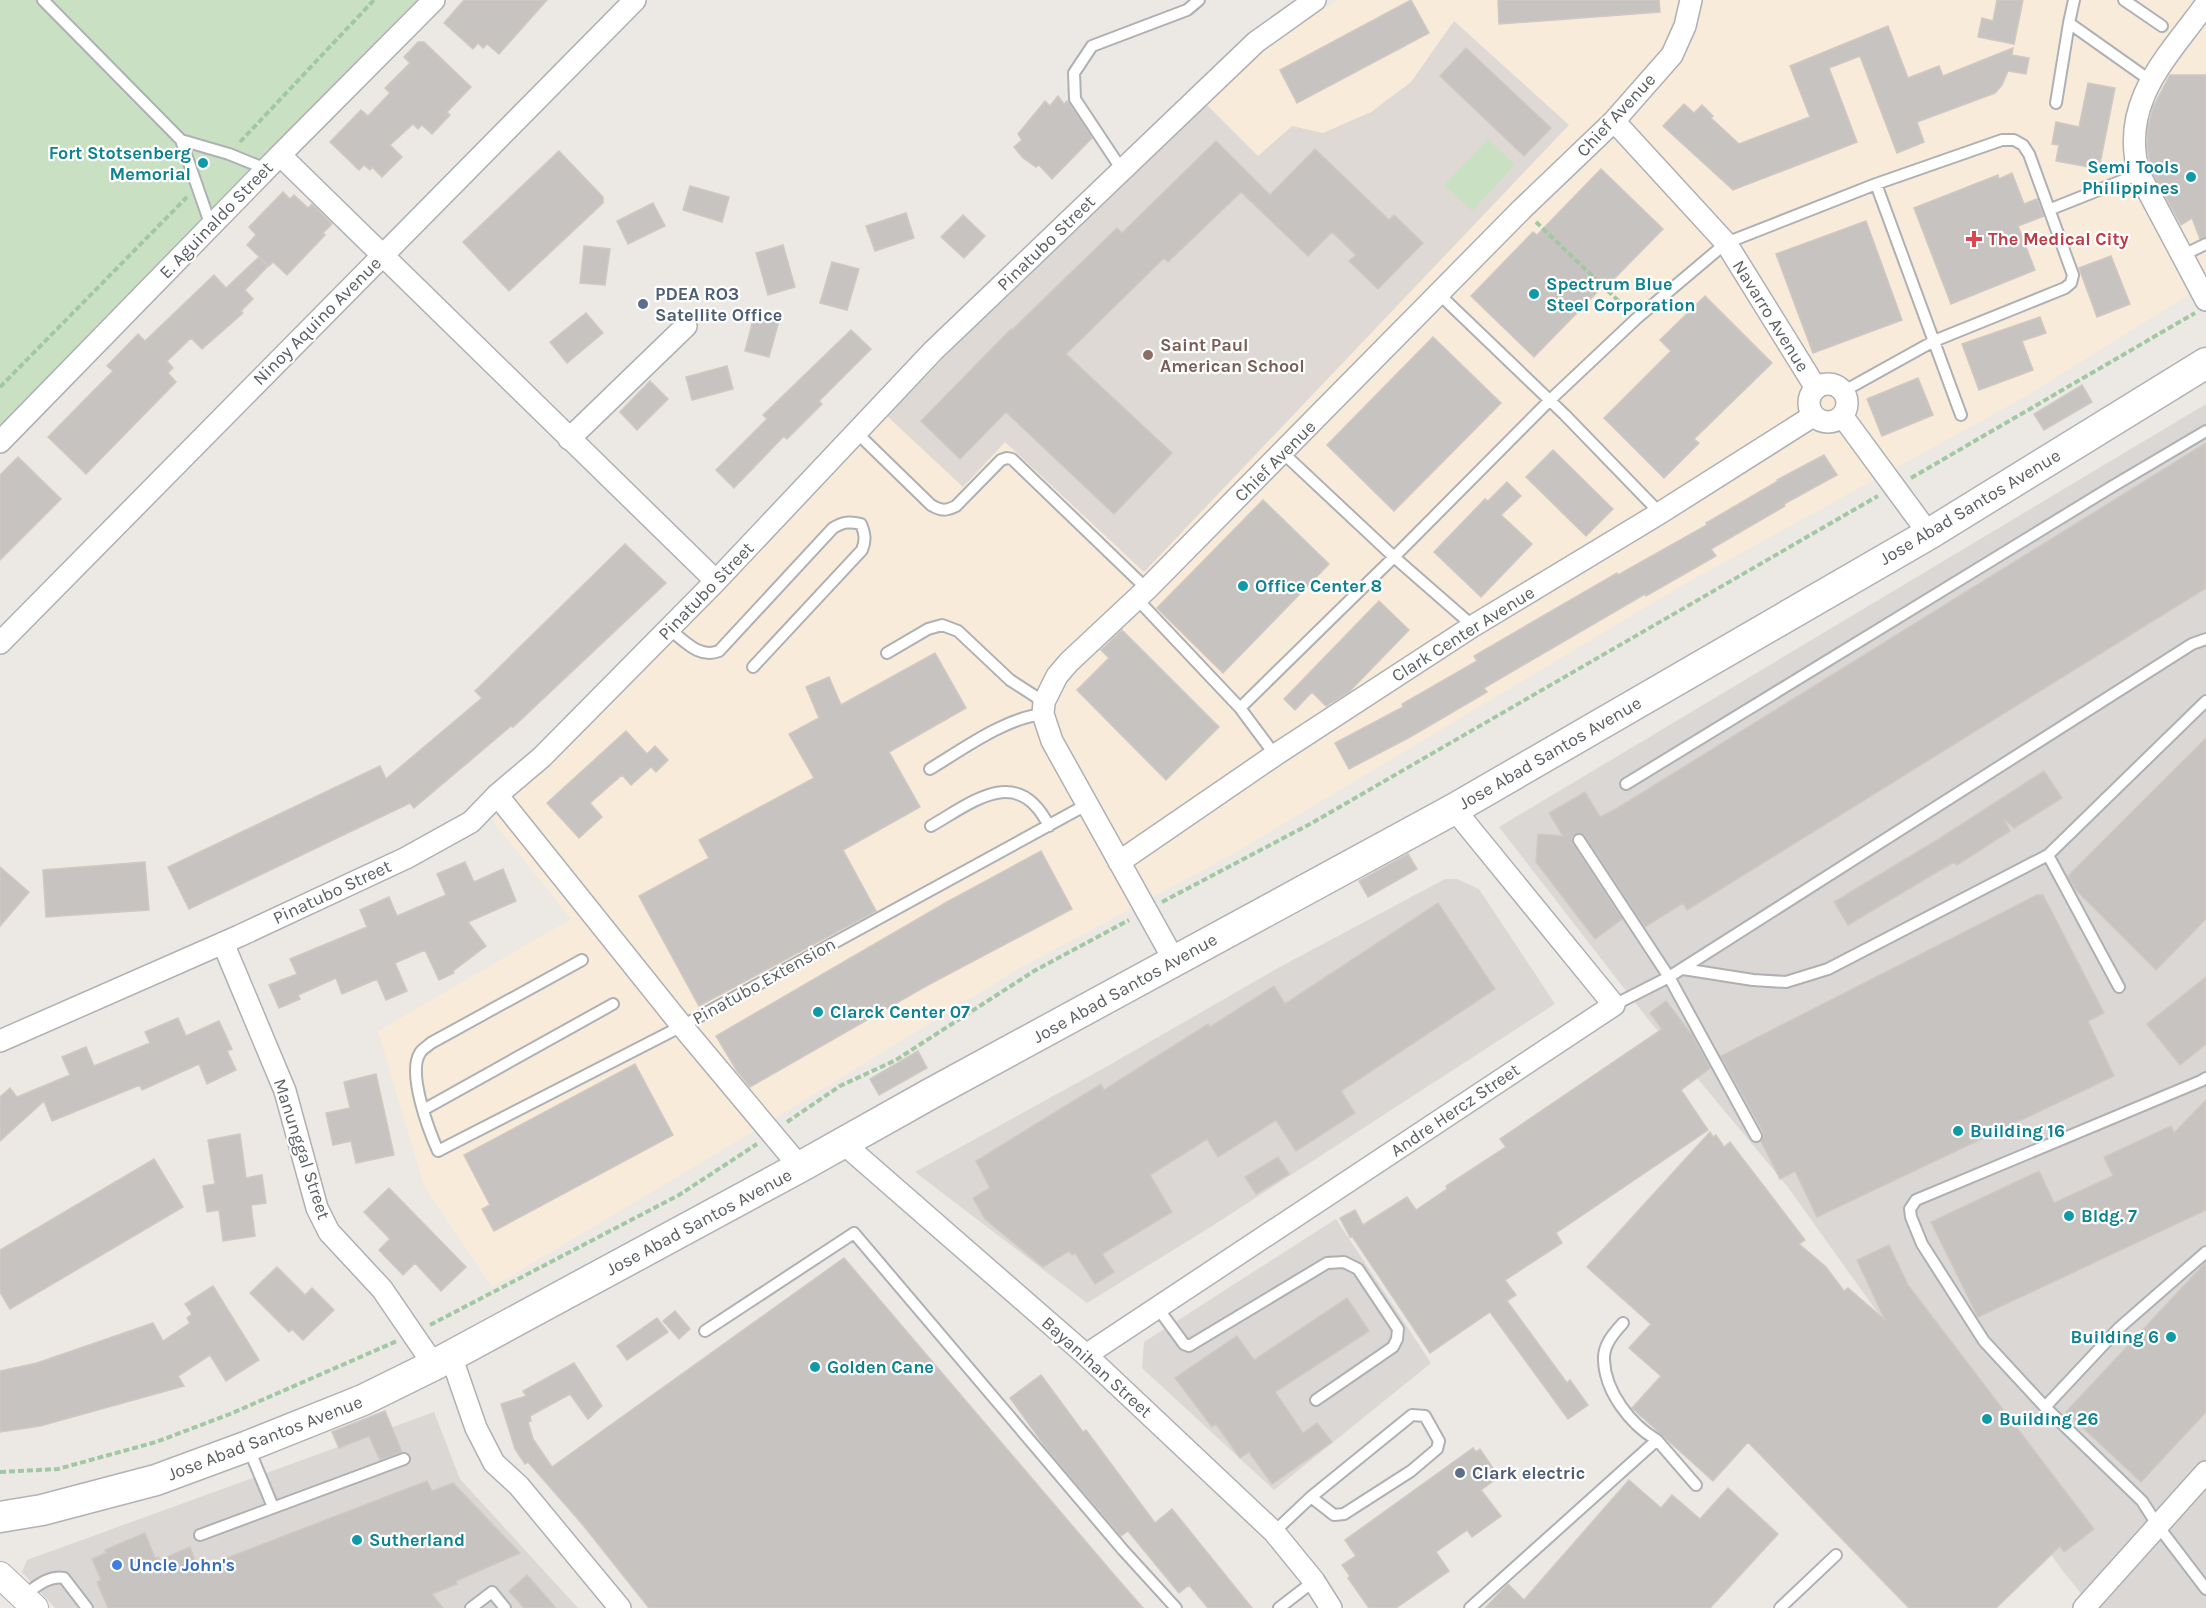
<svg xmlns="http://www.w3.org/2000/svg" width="2206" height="1608" font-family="Karla,sans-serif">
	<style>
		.commercial { fill: #f9ebda }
		.industrial { fill: #dbd7d5 }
		.education { fill: #ded9d4 }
		.green { fill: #c9e1c2 }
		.building { fill: #c7c3c0; stroke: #d0c8c2; stroke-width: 1.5 }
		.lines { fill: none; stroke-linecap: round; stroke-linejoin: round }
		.service-casing { stroke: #aeb1b4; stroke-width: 14 }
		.minor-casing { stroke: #aeb1b4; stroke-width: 24 }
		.tertiary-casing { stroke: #aeb1b4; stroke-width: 28 }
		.secondary-casing { stroke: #afb3b6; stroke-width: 33 }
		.path { stroke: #a1c8a3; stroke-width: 4; stroke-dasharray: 6 3; stroke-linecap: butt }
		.service { stroke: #fff; stroke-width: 10 }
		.minor { stroke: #fff; stroke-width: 21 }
		.tertiary { stroke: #fff; stroke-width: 26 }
		.secondary { stroke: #fff; stroke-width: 30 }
		.culture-dot { fill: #0f9aa8; stroke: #fff; stroke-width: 2 }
		.health-dot { fill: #e0444e; stroke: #fff; stroke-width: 2 }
		.service-dot { fill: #5c6f8a; stroke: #fff; stroke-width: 2 }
		.education-dot { fill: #8d6e63; stroke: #fff; stroke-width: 2 }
		.shop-dot { fill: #3f7fe0; stroke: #fff; stroke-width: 2 }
		.labels { text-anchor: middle; stroke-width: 4.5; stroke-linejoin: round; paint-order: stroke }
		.street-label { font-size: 18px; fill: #5b5f62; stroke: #fff }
		.culture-label { font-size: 18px; font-weight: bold; fill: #0d838f; stroke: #fff; text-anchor: start }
		.health-label { font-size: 18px; font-weight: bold; fill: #be3a42; stroke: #fff; text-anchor: start }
		.service-label { font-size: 18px; font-weight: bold; fill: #4e5e75; stroke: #fff; text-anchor: start }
		.education-label { font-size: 18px; font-weight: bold; fill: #785e54; stroke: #fff; text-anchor: start }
		.shop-label { font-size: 18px; font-weight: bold; fill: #366cbe; stroke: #fff; text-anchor: start }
	</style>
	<rect width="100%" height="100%" fill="#ece8e3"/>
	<!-- commercial -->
	<path class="commercial" d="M1337,0h869v284l-185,115 -340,187 -448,268 -213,114 -274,168 -254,151 -68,-101 -46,-155 193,-112 -79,-99 514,-525 248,-240z"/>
	<!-- industrial -->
	<path class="industrial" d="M2206,404v1204h-113l-31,-38 -275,-384 -140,-168 -148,-191z
		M1445,879h12l22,10 76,115 -346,224 -122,75 -172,-131 191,-105 172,-99z
		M1336,1219l95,144 -157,127 -132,-122 2,-26z
		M434,1412l26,67 118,129h-523l-33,-36 5,-12z"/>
	<!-- education -->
	<path class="education" d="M1454,21l115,104 -425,447 -139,-130 -42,45 -76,-71 119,-121 199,-192 53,53 34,-30 31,7 48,-21 40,-30z"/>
	<!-- green -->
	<path class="green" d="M0,0h421l-421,431z
		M1488,139l27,26 -43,46 -28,-26z"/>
	<!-- building -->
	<path class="building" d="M464,0h83l-48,54 -12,-10 -4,4 -5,-5 -5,6 -29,-26z
		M1411,0l18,33 -132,70 -17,-33z
		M1498,0h161l1,12 -161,12z
		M1997,0h26l-9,44 -36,-7 4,-19 11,3z
		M1888,26l20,52 31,-12 4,10 70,-28 -1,7 17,3 -3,16 -18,-3 -6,14 -7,8 -78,29 7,20 -27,11 -37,-97 -31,12 28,74 -124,48 -70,-64 21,-22 10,9 8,-8 11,11 -2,2 28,26 71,-27 -20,-51z
		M418,42h6l47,45 -24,25 3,3 -18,19 -10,-9 -4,4 -5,-5 -23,21 12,12 -20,20 -10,-10 -2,3 -6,-5 -5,5 -29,-28 31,-32 7,6 22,-23 -5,-5 25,-25 -6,-6z
		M1466,48l85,80 -27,28 -84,-80z
		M2170,75h36v162l-6,2 -8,-21 -11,7 -30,-55 -4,-23 1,-20 5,-20z
		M2088,83l27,5 -16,81 -43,-8 3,-16 -7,-1 4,-22 23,5z
		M1058,96l6,8 3,-3 2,2 23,35 -40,41 -13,-14 -3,2 -13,-9 -9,-11 8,-7 -4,-6 27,-33 5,5z
		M1216,141l54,54 45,-46 74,71 5,-5 29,28 -45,46 -29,-28 7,-6 -24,-23 -24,24 -67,-64 -73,70 -4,-4 -98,96 106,99 -58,61 -108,-102 -46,47 -39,-38 90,-92 1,1 105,-102 5,5z
		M559,151l44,46v6l-94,88 -46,-49z
		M1601,169l62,60 -55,56 -2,-2 -72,74 -63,-61 62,-64 4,3z
		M2012,173l12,31 13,-5 7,17 -26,10 17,44 -84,34 -37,-96 84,-33 1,4z
		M690,186l39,11 -7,25 -39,-12z
		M283,192l7,7 4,-4 14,13 4,-4 20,20 -9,9 2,2 -38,40 -14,-13 -4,4 -22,-21 9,-10 -7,-8z
		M653,203l12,23 -37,18 -11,-23z
		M906,213l8,25 -39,13 -9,-25z
		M963,215l22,21 -21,22 -23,-21z
		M1866,221l36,99 -89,33 -37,-99z
		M783,245l12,42 -27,8 -12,-42z
		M584,246l26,3 -5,36 -25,-2z
		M2111,256l19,48 -33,13 -18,-49z
		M259,257l9,9 -23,24 8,9 -12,12 2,2 -41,36 -11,-11 -24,23 6,7 -5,5 8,9 -90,92 -38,-37 65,-66 -6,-5 31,-32 7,7 69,-66 12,13z
		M832,262l27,7 -12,41 -27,-7z
		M1705,296l67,67 -78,76 5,4 -35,35 -60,-60 67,-67 -11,-11z
		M755,312l25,5 -11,40 -24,-6z
		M586,313l17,20 -36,30 -17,-21z
		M2040,317l6,16 -24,8 11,29 -54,20 -17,-46z
		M851,330l20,19 -52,52 3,3 -35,35 -3,-3 -50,52 -18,-18 51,-51 -4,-4z
		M1433,337l68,66 -107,108 -67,-66z
		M727,366l6,23 -41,11 -6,-23z
		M1918,378l15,37 -51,21 -15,-37z
		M650,381l18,18 -31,31 -17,-18z
		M2082,385l10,17 -48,28 -10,-16z
		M2206,443v145l-519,322 -4,-7 -38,24 -60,-91 -7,-3 -6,4 1,7 49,75 -27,20 -59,-77 2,-28 25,2 -14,-23 36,-21 15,25 16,-8z
		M1553,450l60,59 -27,27 -60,-59z
		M1824,455l13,20 -53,29 1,2 -74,43 5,7 -70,40 -1,-2 -161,94 3,4 -77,45 -61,32 -14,-26 68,-36 -1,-3 75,-43 -3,-5 143,-83 1,2 89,-50 -1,-2 72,-42 -1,-1z
		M18,457l43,42 -61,61v-85z
		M1507,482l14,14 -20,19 31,29 -51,53 -47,-45 51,-53 3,2z
		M1263,500l66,64 -106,109 -66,-65z
		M625,544l41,39 -153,144 -2,-1 -97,82 -4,-5 -221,106 -21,-42 212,-101 6,13 96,-81 -7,-7z
		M1379,601l30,29 -60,62 -23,14 -14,-14 -17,18 -11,-11z
		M1122,630l97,97 -53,53 -89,-90 32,-32 -8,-8z
		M935,653l31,55 -77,44 31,55 -77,43 33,61 -177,95 -60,-110 70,-38 -10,-18 115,-62 -25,-44 30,-16 -13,-31 23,-10 12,28z
		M626,731l21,23 8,-8 13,14 -12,12 -5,-5 -20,18 -9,-10 -32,28 12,14 -23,21 -32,-35z
		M2206,738v181l-50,51 -81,-81 -7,-13z
		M2044,771l18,27 -48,30 -10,-9 6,12 -53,34 -3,-3 -106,63 -14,-23 105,-63z
		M1041,851l31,58 -144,76 -178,102 -13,-16 -21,-35 231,-134z
		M1408,854l9,15 -49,28 -9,-16z
		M145,862l4,48 -103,7 -3,-47z
		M465,862l9,20 29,-13 13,32 -48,21 18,24 -33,25 1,2 -15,7 -14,-30 -30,13 12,28 -21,9 -9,-21 -35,15 -6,-16 -38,17 2,4 -21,9 -10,-23 28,-11 -7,-15 77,-32 -7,-17 29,-13 8,19 49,-21 -9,-21z
		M0,867l29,25 -29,34z
		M2037,895h6l61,118 -16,8 26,55 -297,141 -22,-46 -15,8 -19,-38 2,-4v-5l-42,-76z
		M1438,903l57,86 -154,102 14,22 -59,38 -20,-31 -58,37 -11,-18 -57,36 22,37 -70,42 12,18 -19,12 -20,-31 -3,2 -3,-4 -26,16 -58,-48 -12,-21 17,-10 -14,-27 125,-77 3,6 104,-66 2,3 64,-41 11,18z
		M2206,977v67l-26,21 -33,-41z
		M1666,1001l26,34 18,33 -29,22 27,40 -152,103 6,10 -57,37 11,15 -9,6 60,82 3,-3 18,25 -20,14 -78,-107 -60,41 -78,-117 -2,1 -10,-19 15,-8 8,15 44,-28 9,13 31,-21 -1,-3 60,-39 -6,-8 162,-110 -12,-16z
		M178,1018l8,18 33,-15 13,28 -5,2 9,19 -29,14 -8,-20 -57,26 -2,-5 -88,36 -8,-20 -44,40v-44l10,-9 7,9 53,-22 -8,-18 24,-10 8,19 56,-23 -5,-11z
		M918,1051l9,17 -48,27 -9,-16z
		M635,1064l38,71 -179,96 -12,-22 8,-4 -26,-50z
		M376,1074l18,81 -38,8 -5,-22 -18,4 -7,-32 24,-5 -6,-26z
		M2206,1100v110l-228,107 -47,-95 108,-51 15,32 59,-27 -9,-19 67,-31 3,7z
		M1710,1132l3,5 3,-2 8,12 6,-5 75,98 -6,4 27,23 18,24 4,-3 37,32 -28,-60 32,-15 19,40 186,244 -30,23 -4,-6 -64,62h-87l-161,-166 -35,39 -81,-73 29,-32 -32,-28 22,-24 -64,-57z
		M240,1134l6,44 16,-3 4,28 -15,2 4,31 -32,5 -4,-31 -12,2 -4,-26 12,-2 -7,-44z
		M1278,1157l11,17 -33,20 -11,-17z
		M154,1159l29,48 -173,102 -10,-17v-42z
		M389,1188l77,79 -25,24 -26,-28 -12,12 -24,-25 11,-11 -26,-27z
		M844,1258l272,319 27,31h-494l-66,-83 -55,-63 -3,2 -10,-15 -14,-45 25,-8 -3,-5 51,-28 28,43 -14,13 -18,-25 -40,22 1,5 -3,1 5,17 19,28z
		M2206,1262v150l-65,70 -75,-70z
		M277,1267l28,28 7,-7 22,22 -31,30 -11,-11 -3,3 -39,-39z
		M213,1286l46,74 -33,21 -16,-26 -32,21 6,10 -144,40 -40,6v-61l37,-8 116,-40 10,18 27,-18 -3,-5 5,-4 -7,-10z
		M1347,1298l22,33 -94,61 28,41 14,-10 15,19 -60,42 -23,-32 -9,6 -24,-34 -4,3 -37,-49 62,-42 17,24z
		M675,1311l15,18 -11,10 -16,-18z
		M657,1318l11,14 -41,28 -10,-14z
		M1041,1375l42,57 3,-2 69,93 17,-14 80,99h-44l-19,-23 -10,8 -51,-62 -7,5 -74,-87 -37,-51z
		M385,1411l17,41 -22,8 -11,-24 -30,12 -7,-16z
		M1473,1448l3,4 4,-3 19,28 -18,13 20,26 -29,21 -5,-7 -31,22 13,19 -53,37h-27l-21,-30 2,-2 -8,-11 14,-9 -11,-16z
		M1629,1480l32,28 11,-13 28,24 28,-31 50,46 -68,74h-225l23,-24 16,16z
		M427,1481l5,10 21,-8 67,70 -64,28 1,3 -25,10 11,14h-335l-11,-26 4,-2 -9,-21 14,-6 -1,-3 40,-17 10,25 3,-1 2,3 30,-13 8,22z
		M527,1575l29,33h-32l-15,-17z"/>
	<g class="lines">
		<!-- service casing -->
		<g class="service-casing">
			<path id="service" d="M43,0l138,140 30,86
				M2074,0l-5,23 82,58
				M2124,0l38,26
				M2056,103l13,-80
				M181,140l48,14 37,15
				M1122,170l-47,-71 -1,-26 18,-27 95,-36 12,-10
				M1876,184l85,231
				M2051,209l88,-35
				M2181,256l25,-12
				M1439,294l126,121 95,98
				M856,432l75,73c10,6 15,6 25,1l45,-46 6,-2 5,1 135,130
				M1283,453l111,104 79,69
				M1137,599l103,109 35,47
				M669,629c16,12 30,30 50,22l114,-123c10,-6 16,-7 28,-4 4,10 5,16 1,26l-109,117
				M887,653l41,-24 14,-4 16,6 52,49 34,22
				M1240,708l154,-151 156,-157 86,-81 90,-76 150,-59 126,-44h12l9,5 6,9 44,121 -2,8 -6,5 -131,53 -90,50
				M930,769c33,-20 75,-51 113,-55
				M1626,784l487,-298 93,-55
				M931,826c43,-25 87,-62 118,0
				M1579,840l90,137 87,159
				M2048,855l71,132
				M582,960l-151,83c-3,3 -9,6 -11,10 -13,20 9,78 18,98l244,-125 404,-221
				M1683,969l70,11 33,2 42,-13 220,-114 158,-154
				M1614,1005l55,-28 523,-333 14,-5
				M2206,1078l-5,3 -285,119 -6,9 1,8 11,27 62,97 61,66 97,94 16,25 48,63
				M423,1110l190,-106
				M1157,1307l27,37 5,2 138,-83 17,-1 14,7 40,60 -1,10 -4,8 -77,53
				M705,1331l149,-98 269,317 53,58
				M2045,1407l74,-79 87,-76
				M1657,1440l39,45
				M249,1449l24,58
				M1274,1532l37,-35 101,-82 13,1 14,25 -2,8 -26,22 -67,43 -10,1 -23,-18
				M200,1535l204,-76
				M23,1596c13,-9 25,-21 41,-18l23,30
				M471,1608l21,-16 13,16
				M1279,1608l35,-27
				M1470,1608l187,-168c-26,-15 -52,-48 -53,-80 -1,-15 10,-27 19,-37
				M1780,1608l56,-53"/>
		</g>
		<!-- minor casing -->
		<g class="minor-casing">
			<path id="minor" d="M2206,4c-39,54 -87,98 -67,170l67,126
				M1614,121l112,122 90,145
				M280,155l436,426
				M1809 403a19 19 0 1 1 38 0a19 19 0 1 1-38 0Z
				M1843,417l86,117
				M569,439l117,-113
				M0,442l280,-287 154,-155
				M0,643l635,-643
				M497,795l185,231 118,141
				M1119,862l156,-107 198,-129 187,-113 153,-97
				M223,943l62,148 32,117 12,24 53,57 52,76
				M1174,960l-122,-219 -9,-27 1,-12 13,-26 12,-14 78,-73 375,-380 92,-88 58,-66 13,-29 6,-26
				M0,1041l239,-105 167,-78 65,-36 26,-27 45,-38 174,-176 217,-230 323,-309 59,-42
				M843,1143l243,212 188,177 40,49 17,27
				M1086,1355l528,-350 -160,-196
				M451,1356l25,72 18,35 25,23 101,122
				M2084,1608l122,-136"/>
		</g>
		<!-- tertiary casing -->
		<g class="tertiary-casing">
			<path id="tertiary" d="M0,1575l35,33"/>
		</g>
		<!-- secondary casing -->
		<g class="secondary-casing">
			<path id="secondary" d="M0,1517l42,-7 114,-30 92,-34 115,-46 71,-35 366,-198 130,-73 524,-285 475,-275 277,-171"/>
		</g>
		<!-- path -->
		<path class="path" d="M240,142l134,-142
			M1536,222l92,88
			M0,387l187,-190
			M1911,478l284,-165
			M1162,902l148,-78 568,-328
			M787,1122l53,-36 56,-26 138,-89 95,-51
			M430,1325l249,-130 78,-51
			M0,1472l58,-3 98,-27 74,-28 167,-73"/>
		<!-- service -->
		<use href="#service" class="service"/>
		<!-- minor -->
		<use href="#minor" class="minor"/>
		<!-- tertiary -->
		<use href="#tertiary" class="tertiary"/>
		<!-- secondary -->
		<use href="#secondary" class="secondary"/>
	</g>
	<!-- markers -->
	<g class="culture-dot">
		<circle cx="203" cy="163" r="6"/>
		<circle cx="2191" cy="177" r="6"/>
		<circle cx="1534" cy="294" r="6"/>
		<circle cx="1243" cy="586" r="6"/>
		<circle cx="818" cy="1012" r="6"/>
		<circle cx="1958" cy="1131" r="6"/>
		<circle cx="2069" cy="1216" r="6"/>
		<circle cx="2171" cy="1337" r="6"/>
		<circle cx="815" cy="1367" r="6"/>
		<circle cx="1987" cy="1419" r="6"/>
		<circle cx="357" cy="1540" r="6"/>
	</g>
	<path class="health-dot" d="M1971 230h6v6h6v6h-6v6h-6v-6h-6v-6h6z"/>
	<g class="service-dot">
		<circle cx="643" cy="304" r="6"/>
		<circle cx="1460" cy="1473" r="6"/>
	</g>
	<circle class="education-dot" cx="1148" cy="355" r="6"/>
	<circle class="shop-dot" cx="117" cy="1565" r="6"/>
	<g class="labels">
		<!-- street labels -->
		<g class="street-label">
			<text transform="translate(1616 115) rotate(-47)" y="6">Chief Avenue</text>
			<text transform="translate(216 220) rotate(-46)" y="6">E. Aguinaldo Street</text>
			<text transform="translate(1046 243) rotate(-44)" y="6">Pinatubo Street</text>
			<text transform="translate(1771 316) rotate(58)" y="6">Navarro Avenue</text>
			<text transform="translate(317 321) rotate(-45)" y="6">Ninoy Aquino Avenue</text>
			<text transform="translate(1275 461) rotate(-45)" y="6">Chief Avenue</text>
			<text transform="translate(1970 507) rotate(-31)" y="6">Jose Abad Santos Avenue</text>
			<text transform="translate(706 591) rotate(-46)" y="6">Pinatubo Street</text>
			<text transform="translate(1463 634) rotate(-32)" y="6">Clark Center Avenue</text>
			<text transform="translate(1550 753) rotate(-30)" y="6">Jose Abad Santos Avenue</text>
			<text transform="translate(332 892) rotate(-25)" y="6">Pinatubo Street</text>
			<text transform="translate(764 981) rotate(-29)" y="6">Pinatubo Extension</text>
			<text transform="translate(1125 988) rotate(-29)" y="6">Jose Abad Santos Avenue</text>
			<text transform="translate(1455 1110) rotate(-34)" y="6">Andre Hercz Street</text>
			<text transform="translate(302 1149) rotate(72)" y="6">Manunggal Street</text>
			<text transform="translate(699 1222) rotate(-28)" y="6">Jose Abad Santos Avenue</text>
			<text transform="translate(1097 1367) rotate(42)" y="6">Bayanihan Street</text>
			<text transform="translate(265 1438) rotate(-21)" y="6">Jose Abad Santos Avenue</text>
		</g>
		<!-- culture labels -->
		<g class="culture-label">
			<text x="191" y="159" text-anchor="end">Fort Stotsenberg<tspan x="191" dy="21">Memorial</tspan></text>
			<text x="2179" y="173" text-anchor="end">Semi Tools<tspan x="2179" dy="21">Philippines</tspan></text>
			<text x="1546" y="290">Spectrum Blue<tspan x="1546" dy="21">Steel Corporation</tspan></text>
			<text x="1255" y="592">Office Center 8</text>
			<text x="830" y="1018">Clarck Center 07</text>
			<text x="1970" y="1137">Building 16</text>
			<text x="2081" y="1222">Bldg. 7</text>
			<text x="2159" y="1343" text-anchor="end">Building 6</text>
			<text x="827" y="1373">Golden Cane</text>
			<text x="1999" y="1425">Building 26</text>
			<text x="369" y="1546">Sutherland</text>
		</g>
		<!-- health labels -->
		<g class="health-label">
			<text x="1988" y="245">The Medical City</text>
		</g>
		<!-- service labels -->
		<g class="service-label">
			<text x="655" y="300">PDEA RO3<tspan x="655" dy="21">Satellite Office</tspan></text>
			<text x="1472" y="1479">Clark electric</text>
		</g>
		<!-- education labels -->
		<g class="education-label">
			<text x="1160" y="351">Saint Paul<tspan x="1160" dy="21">American School</tspan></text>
		</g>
		<!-- shop labels -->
		<g class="shop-label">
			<text x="129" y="1571">Uncle John's</text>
		</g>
	</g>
</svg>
